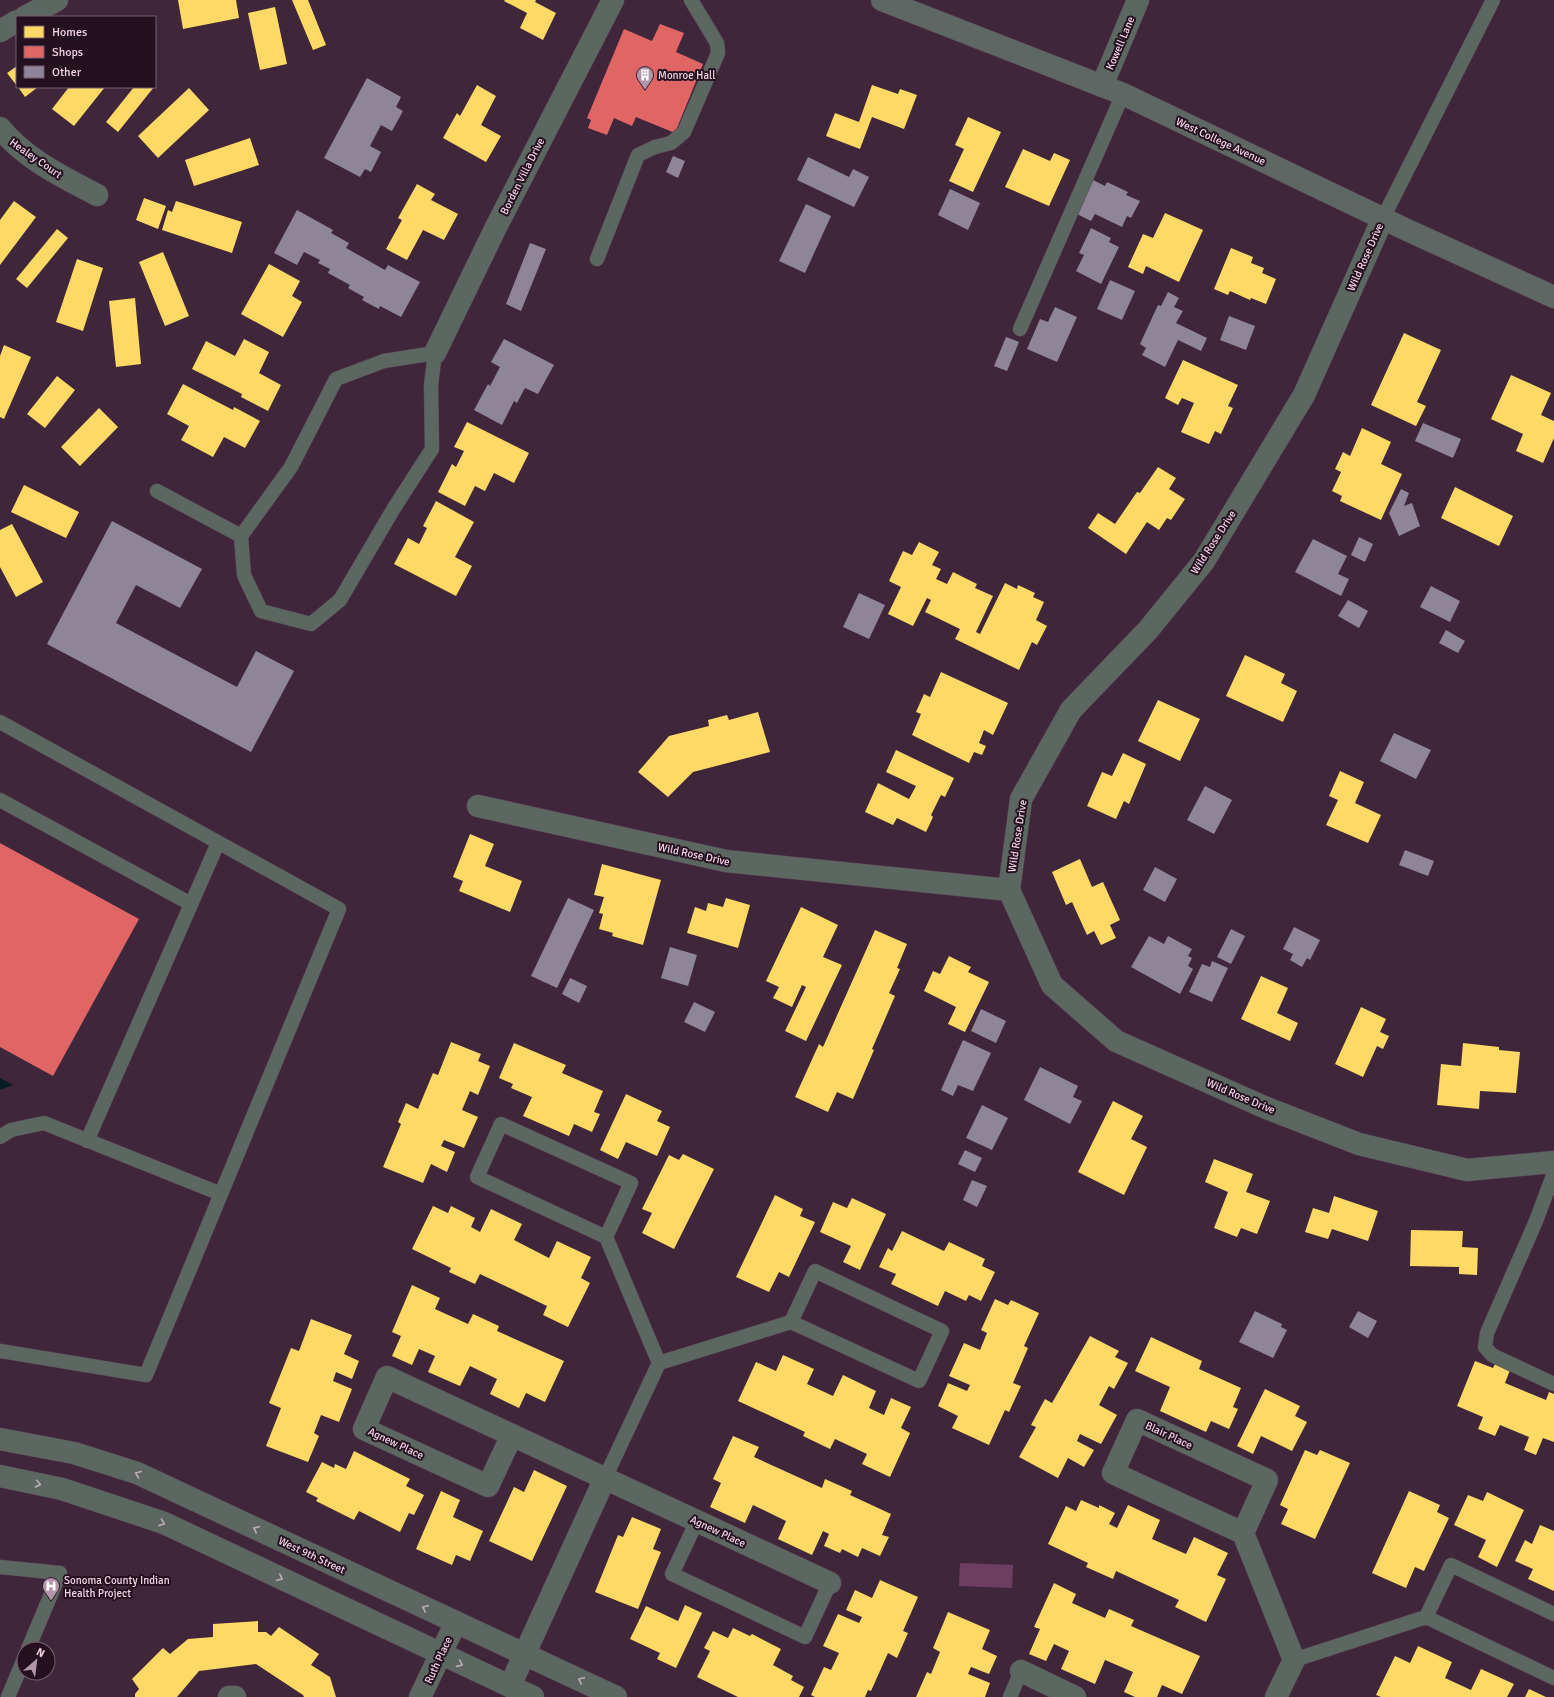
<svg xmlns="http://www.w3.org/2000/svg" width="1554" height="1697" font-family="Signika,sans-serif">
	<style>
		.green { fill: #6e3e62 }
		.water { fill: #061c25 }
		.homes { fill: #ffd966 }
		.shops { fill: #e06666 }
		.building { fill: #8f8599 }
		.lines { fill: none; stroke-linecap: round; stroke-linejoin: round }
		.service-casing { stroke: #5a4455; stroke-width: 15 }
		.minor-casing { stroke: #5a4455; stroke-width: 23 }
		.tertiary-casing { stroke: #5a4455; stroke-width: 23 }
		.secondary-casing { stroke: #5a4455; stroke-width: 23 }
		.service { stroke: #5c6762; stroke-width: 14 }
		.minor { stroke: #5c6762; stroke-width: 22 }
		.tertiary { stroke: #5c6762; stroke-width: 22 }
		.secondary { stroke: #5f6764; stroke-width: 22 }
		.oneway { stroke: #beadb9 }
		.labels { text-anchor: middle; stroke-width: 4; stroke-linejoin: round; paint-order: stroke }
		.street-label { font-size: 11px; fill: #f2d3e8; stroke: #25101f }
		.poi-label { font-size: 11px; fill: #f2d3e8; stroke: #25101f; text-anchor: start }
	</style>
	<rect width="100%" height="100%" fill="#40263a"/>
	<!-- green -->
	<path class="green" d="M960,1563l53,2 -1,23 -53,-2z"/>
	<!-- water -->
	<path class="water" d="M0,1078l13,7 -13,5z"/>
	<!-- homes -->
	<path class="homes" d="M178,0h58l3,18 -56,11z
		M292,0h16l18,45 -13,5z
		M505,0h31l-1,2 21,11 -13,27 -23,-12 7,-15 -23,-12z
		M275,7l12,57 -27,6 -12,-57z
		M17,66v20l-10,-13z
		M477,85l19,11 -15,29 20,11 -15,26 -43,-24 14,-25 3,3z
		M872,85l26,9 2,-5 17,6 -13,34 -32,-12 -12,32 -34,-13 9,-23 24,9z
		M18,87h20l-13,10z
		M69,87h36l-31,39 -22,-17z
		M134,87h20l-36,45 -12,-10z
		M189,88l20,22 -51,48 -20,-22z
		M968,117l33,15 -28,60 -24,-11 15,-32 -9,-4z
		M250,138l9,27 -65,21 -9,-26z
		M1023,149l27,12 4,-8 16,7 -21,46 -44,-19z
		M417,184l18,10 -4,6 27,14 -14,26 -21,-10 -16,30 -21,-11 16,-29 -4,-2z
		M144,198l22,8 -8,23 -22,-9z
		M14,201l22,16 -36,48v-45z
		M176,201l66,21 -10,31 -70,-23 6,-20 4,2z
		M1165,213l38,17 -24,52 -33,-16 -3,8 -15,-7 15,-33 10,4z
		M57,229l11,9 -41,50 -11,-9z
		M1231,248l22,9 -2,6 13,5 -2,5 14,6 -10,25 -15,-6 -1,2 -20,-9 -2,4 -14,-6z
		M163,252l26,64 -24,10 -26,-64z
		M77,259l26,9 -20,63 -27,-9z
		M269,264l31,17 -8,15 10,6 -19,35 -42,-23z
		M135,298l6,66 -25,3 -7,-66z
		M1404,333l37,17 -24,52 9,4 -10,20 -45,-21z
		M244,339l25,13 -10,21 22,12 -13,26 -27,-14 1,-3 -50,-25 14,-28 29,15z
		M4,345l27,12 -27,62 -4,-2v-61z
		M1183,360l55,25 -10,21 5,2 -12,26 -6,-3 -6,13 -28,-12 13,-29 -12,-5 -4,7 -13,-7z
		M1511,375l40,18 -10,22 13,6v17l-11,25 -27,-12 7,-17 -32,-15z
		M57,376l18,14 -30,38 -18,-14z
		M183,384l50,26 1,-3 26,14 -15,27 -21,-11 -11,20 -32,-17 8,-14 -22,-12z
		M99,408l19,19 -38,39 -19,-19z
		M467,422l62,31 -15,30 -20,-10 -9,18 -10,-5 -10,20 -27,-14 14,-28 4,3 8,-16 -10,-4z
		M1362,428l29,14 -10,22 21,10 -21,46 -41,-19 2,-5 -10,-5 9,-19 -6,-3 8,-17 7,4z
		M1158,467l18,11 -7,11 16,10 -14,21 -4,-2 -8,12 -12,-8 -21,32 -38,-26 10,-15 17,11 22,-32 3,1z
		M24,485l55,27 -13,26 -55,-26z
		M1455,487l58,29 -14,30 -58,-28z
		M436,501l38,21 -19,35 17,9 -16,30 -62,-32 14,-26 11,6 8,-16 -4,-2z
		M12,524l31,58 -27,15 -16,-30v-37z
		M919,542l20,10 -7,13 9,4 -5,10 11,5 6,-12 24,12 -2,4 18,8 -17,36 4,2 25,-51 12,6 1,-4 17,8 -2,4 11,5 -8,18 11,6 -10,19 -5,-3 -13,28 -64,-31 5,-10 -35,-17 6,-12 -4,-2 -14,28 -25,-12 13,-27 -12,-6 14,-30 9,4z
		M1245,655l40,19 -4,9 16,8 -14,31 -57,-26z
		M941,672l67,31 -15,32 -9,-5 -5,13 7,3 -4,9 -8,-3 -5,11 -57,-28 9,-21 -5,-2 8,-18 6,3z
		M1158,700l42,19 -20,42 -42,-20z
		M758,712l12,40 -77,20 -25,25 -30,-25 31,-36 40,-10 -1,-6 19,-5 2,5z
		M896,750l58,28 -9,19 -4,-2 -10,20 2,2 -7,15 -29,-14 -4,7 -28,-13 13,-29 31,16 7,-13 -30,-14z
		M1123,753l23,11 -17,40 -5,-3 -8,18 -29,-13 15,-34 10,4z
		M1340,771l24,11 -9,21 26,12 -13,28 -42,-18 12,-25 -9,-4z
		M470,834l24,10 -9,22 37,15 -12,31 -51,-21 4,-10 -10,-4z
		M1080,859l12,28 11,-5 17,38 -10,5 6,13 -15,7 -7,-14 -7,4 -15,-33 -6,3 -14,-33z
		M602,864l59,16 -18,65 -31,-9 1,-3 -14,-4 4,-15 -4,-1 5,-16 -10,-2z
		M726,898l24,7 -12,43 -51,-15 8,-26 11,4 2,-8 15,4z
		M801,907l37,18 -15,32 19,8 -36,76 -21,-10 21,-44 -4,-2 -10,22 -19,-9 6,-11 -13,-6z
		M875,930l32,14 -10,24 3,1 -11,24 6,3 -23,53 2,1 -21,49 -16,-7 -9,20 -33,-15 24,-53 4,3z
		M949,956l22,11 -3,5 21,10 -24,50 -17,-8 8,-17 -32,-16 9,-20 7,3z
		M1261,976l27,12 -11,25 21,10 -8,18 -49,-22z
		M1361,1007l25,12 -6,13 9,4 -6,13 -6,-3 -14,31 -28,-13z
		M451,1042l30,12 -3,7 12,5 -12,29 -8,-4 -8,19 16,7 -14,31 -20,-8 -3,6 14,6 -8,20 -16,-8 -8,19 -40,-16 18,-43 -3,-2 8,-19 12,6 15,-36 5,2z
		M514,1043l52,22 -4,8 41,18 -9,21 6,2 -8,18 -18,-8 -5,12 -46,-20 9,-19 -21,-9 2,-4 -14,-6z
		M1463,1043l36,4v3l21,2 -4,41 -36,-2 -1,18 -42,-4 4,-41 20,2z
		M626,1094l36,17 -5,10 13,6 -13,29 -31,-14 -8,17 -18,-9z
		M1113,1101l30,15 -12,23 16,8 -23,48 -46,-23z
		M683,1154l31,15 -40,80 -32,-16 10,-20 -10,-4 27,-54 10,5z
		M1214,1159l39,15 -7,18 24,9 -13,33 -16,-6 -4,9 -23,-9 14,-36 -23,-10z
		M775,1195l28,14 -3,7 15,6 -26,55 -10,-5 -10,20 -33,-15z
		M1334,1196l44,15 -10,30 -36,-12 -4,10 -23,-7 8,-24 16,5z
		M852,1198l34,16 -26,56 -17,-8 8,-16 -31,-14 13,-30 14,6z
		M433,1206l15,7 3,-7 24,12 -4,9 9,5 11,-23 31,15 -8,16 35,18 8,-17 34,16 -10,21 9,5 -22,44 -25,-12 4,-9 -67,-32 -5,10 -26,-12 2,-4 -39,-19z
		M1411,1230l52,1 -1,16 16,1 -1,27 -18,-1v-7l-49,-1z
		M902,1231l42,20 5,-9 36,17 -3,7 13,6 -14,29 -12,-6 -3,6 -21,-10 -7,15 -47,-22 5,-10 -17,-7 9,-19 4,3z
		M412,1285l28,13 -5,11 33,15 5,-10 26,12 -2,5 67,30 -19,41 -19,-9 -7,15 -29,-14 7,-15 -27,-13 -10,20 -32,-14 7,-16 -16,-7 -7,16 -20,-9 9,-20 -9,-4z
		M995,1299l13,6 3,-5 28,13 -15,33 4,2 -15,35 8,3 -12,26 -4,-2 -16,35 -37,-17 6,-12 -20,-10 10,-23 19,8 3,-6 -21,-9 15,-33 16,7 7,-17 -6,-3z
		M311,1319l41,16 -8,19 15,7 -7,18 -16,-7 -3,9 19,8 -13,33 -18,-7 -7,18 5,3 -11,26 -42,-16 15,-38 -12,-5 22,-55 8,3z
		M1090,1336l29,15 -4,6 13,6 -14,26 -5,-3 -10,19 18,10 -16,29 -21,-10 -3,7 17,9 -10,17 -16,-9 -10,20 -39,-21 17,-30 -5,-2 14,-26 7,4z
		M1151,1337l51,24 -3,8 42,19 -8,19 5,2 -9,20 -18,-8 -5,11 -46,-21 10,-24 -35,-16z
		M783,1355l31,14 -7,15 26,12 10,-21 33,16 -7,17 15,7 7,-17 20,9 -10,21 9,5 -20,44 -28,-13 5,-10 -32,-15 -5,10 -27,-13 2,-4 -67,-31 18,-39 20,9z
		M1475,1361l18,7 2,-4 15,6 -5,13 41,17 3,-8 5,2v48l-11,-4 -7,17 -12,-5 5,-13 -29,-12 -5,11 -17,-7 5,-12 -26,-11z
		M1265,1389l35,17 -5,10 12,6 -15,29 -31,-15 -8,18 -16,-8z
		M733,1436l26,11 -5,10 68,31 3,-9 27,12 -2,4 41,19 -9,21 7,2 -9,19 -18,-8 -4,9 -16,-8 -2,4 -16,-7 5,-12 -6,-3 -11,24 -34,-16 8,-18 -33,-16 -8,18 -35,-16 11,-24 -8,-4z
		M1305,1450l12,5 3,-5 30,13 -35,76 -34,-15 7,-15 -8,-4z
		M354,1451l56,28 -4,7 18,9 -10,20 -5,-2 -9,19 -41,-21 -5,9 -38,-19 2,-3 -12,-6 16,-30 12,6 1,-4 11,5z
		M534,1470l33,16 -35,75 -43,-20 25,-54 10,5z
		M441,1491l19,9 -7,17 30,14 -13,30 -14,-6 -4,10 -36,-16z
		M1409,1491l31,14 -3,7 12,6 -25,53 -9,-4 -9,21 -34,-15z
		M1487,1492l37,18 -27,57 -19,-10 8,-17 -32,-15 14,-30 15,6z
		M1081,1500l18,8v-3l16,8 -6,11 8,4 11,-23 32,15 -8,19 34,15 8,-17 34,16 -11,22 9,4 -20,43 -31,-15 4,-7 -63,-29 -3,8 -27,-12 2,-4 -40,-19 18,-38 10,5z
		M632,1517l29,12 -8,20 8,3 -23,57 -43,-17 23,-57 5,2z
		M1540,1525l14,6v60l-26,-12 5,-10 -18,-8 10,-21 7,4z
		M880,1580l38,17 -15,34 5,2 -11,25 -9,-5 -17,38 -3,-1 -3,7h-50l-4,-2 13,-28 7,3 8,-17 -16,-7 15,-32 21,9 3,-6 -16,-7 9,-20 17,8z
		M1054,1583l22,11 -4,9 33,15 4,-9 25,11 -3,6 69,30 -18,38 -20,-9 -5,12h-22l-11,-5 9,-20 -28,-12 -10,24 -34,-15 8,-18 -15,-7 -8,17 -17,-7 11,-25 -6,-2z
		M685,1605l17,8 -26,55 -19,-9 3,-6 -30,-14 16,-33 32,15z
		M948,1612l42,18 -8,19 15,7 -8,18 -18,-7 -3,7 22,9 -5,14h-69l11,-25 4,2 9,-22 -7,-4z
		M258,1621v11h8l5,4 8,-9 40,27 -8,11 19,12 6,20h-32l-1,-2 -47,-31 -57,7 -22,26h-42v-3l4,-5 -7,-10 31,-31 7,6 18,-15 25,-2v-13z
		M733,1628l17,8 2,-2 29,15 -8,16 20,11 -2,4 13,7 -5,10h-61l-41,-20 13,-26 -6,-3 9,-17 15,7z
		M1418,1646l34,16 -7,16 26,12 10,-21 33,15 -7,13h-126l-5,-2 19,-39 15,7z
		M1529,1689l17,8h-21z"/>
	<!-- shops -->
	<path class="shops" d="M660,24l24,9 -8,19 27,12 -28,69 -39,-16 -4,9 -18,-8 -7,17 -19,-7 3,-8 -4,-2 37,-89 28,12z
		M0,843l139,76 -86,157 -53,-29z"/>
	<!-- building -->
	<path class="building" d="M367,78l34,19 -5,10 7,4 -11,20 -11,-6 -11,21 11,6 -10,20 -6,-3 -5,8 -36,-19z
		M673,156l12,5 -7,17 -12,-6z
		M808,157l41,20 4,-8 16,8 -15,30 -57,-27z
		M1093,180l12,6 2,-4 21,10 -2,3 14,6 -9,17 -4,-2 -5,11 -27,-13 -4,7 -14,-7z
		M950,189l30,14 -12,27 -30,-15z
		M806,204l25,12 -26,57 -26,-12z
		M297,210l36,20 -2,3 18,10 -3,5 39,22 3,-5 32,17 -19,35 -21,-11 -1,3 -17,-9 2,-3 -16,-9 2,-3 -22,-12 2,-4 -12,-6 2,-3 -16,-8 -7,13 -23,-12z
		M1091,228l20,10 -2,4 10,5 -18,37 -25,-13 8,-16 -5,-2z
		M530,243l16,6 -25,62 -15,-7z
		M1110,280l25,11 -13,29 -25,-11z
		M1168,292l11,6 -5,9 9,4 -7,12 31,15 -6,13 -23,-11 -13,27 -23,-12 4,-7 -6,-4 18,-39 3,1z
		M1055,307l22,10 -20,45 -30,-13 13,-30 8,3z
		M1229,316l26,10 -9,24 -26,-10z
		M1006,337l13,5 -12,29 -13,-5z
		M504,339l50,26 -16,29 -13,-6 -8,15 -3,-2 -12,24 -28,-15 14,-26 2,2 10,-19 -9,-5z
		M1423,423l38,16 -8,19 -38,-17z
		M1401,489l8,4 -5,13 8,-3 8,23 -21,10 -10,-23z
		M112,521l90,48 -22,39 -44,-23 -20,38 121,64 19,-36 38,20 -43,81 -204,-108z
		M1359,537l14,7 -8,18 -14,-7z
		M1313,539l34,17 -9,18 11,5 -8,17 -46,-24z
		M1431,586l29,15 -10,21 -30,-15z
		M859,593l26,12 -16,34 -26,-12z
		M1348,600l20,11 -9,17 -21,-12z
		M1446,630l19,11 -7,12 -19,-10z
		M1394,733l37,17 -15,29 -36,-18z
		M1205,786l27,14 -18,34 -27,-14z
		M1405,850l29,11 -6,15 -29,-11z
		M1155,867l22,12 -12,23 -22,-12z
		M568,898l26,12 -37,78 -26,-12z
		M1294,927l26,13 -10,20 -3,-2 -5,9 -12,-7 3,-6 -10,-5z
		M1231,929l14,7 -14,28 -14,-7z
		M1149,936l15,8 4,-8 24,13 -4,7 4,2 -4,8 5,3 -13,25 -49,-27z
		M670,947l27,8 -9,31 -27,-8z
		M1212,961l16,7 -16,34 -23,-10 13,-28 8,3z
		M570,978l17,8 -8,17 -17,-9z
		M694,1002l21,10 -10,20 -21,-10z
		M981,1009l25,12 -10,22 -25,-12z
		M963,1040l28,13 -18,38 -15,-6 -5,11 -12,-6z
		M1040,1067l38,19 -5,11 9,4 -12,23 -46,-24z
		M982,1105l26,13 -16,32 -26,-12z
		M965,1150l17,8 -7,14 -17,-8z
		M972,1180l15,6 -10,21 -14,-7z
		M1255,1311l27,13 -1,3 6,3 -14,28 -34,-16z
		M1358,1311l19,10 -9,17 -19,-11z"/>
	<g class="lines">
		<!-- service casing -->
		<g class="service-casing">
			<path id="service" d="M1383,218l110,-218
				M597,259l41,-104 17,-8 16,-4 13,-11 31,-72 3,-7 -1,-10 -26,-43
				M1020,329l103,-235
				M435,353l-4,32 1,64 -38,59 -54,92 -29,24 -50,-13 -17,-36 -3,-39 50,-69 45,-88 48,-18z
				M157,491l84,45
				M0,722l339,187 -193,466 -146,-24
				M0,800l191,104
				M0,1137l11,-7 33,-7 177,71
				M87,1141l131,-298
				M1554,1173l-18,48 -49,112 -2,14 7,8 62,29
				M606,1237l25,-54 -130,-59 -24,53 129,60 53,126
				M605,1478l54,-115 132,-41 128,59 23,-50 -127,-60 -24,51
				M697,1521l-25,53 133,63 25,-54
				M0,1567l60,6 -32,76
				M1426,1617l25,-52 103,49
				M1294,1660l132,-43 128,61
				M8,1697l16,-38
				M1010,1697l11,-26"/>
		</g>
		<!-- minor casing -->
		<g class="minor-casing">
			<path id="minor" d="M25,17l32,-17
				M0,31l17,-10
				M1102,86l36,-86
				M0,128c25,31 63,49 97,67
				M435,353l61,-126 117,-227
				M478,806l248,55 283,29 43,95 64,56 148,66 95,37 108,26 87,-8
				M1009,890l12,-91 50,-89 77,-80 56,-69 100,-166 79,-177
				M512,1435l-24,51 -124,-57 23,-52 443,206
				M1243,1533l24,-53 -130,-60 -24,53 130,60 51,127 -18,37
				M1021,1671l54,26
				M510,1686l95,-208
				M229,1697h6
				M420,1697l36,-75"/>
		</g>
		<!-- tertiary casing -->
		<g class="tertiary-casing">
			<path id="tertiary" d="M0,1439l74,14 63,20 479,224
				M0,1476l62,13 102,34 369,174"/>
		</g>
		<!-- secondary casing -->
		<g class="secondary-casing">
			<path id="secondary" d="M882,0l241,94 284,136 147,67"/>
		</g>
		<!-- service -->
		<use href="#service" class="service"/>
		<!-- minor -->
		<use href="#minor" class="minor"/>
		<!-- tertiary -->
		<use href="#tertiary" class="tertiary"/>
		<!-- secondary -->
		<use href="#secondary" class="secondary"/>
	</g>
	<!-- one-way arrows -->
	<defs><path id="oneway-chevron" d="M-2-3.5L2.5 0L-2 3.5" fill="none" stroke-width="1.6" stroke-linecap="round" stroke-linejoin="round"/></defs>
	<g class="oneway">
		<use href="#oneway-chevron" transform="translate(138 1474) rotate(-158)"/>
		<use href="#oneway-chevron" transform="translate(38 1484) rotate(12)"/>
		<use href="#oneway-chevron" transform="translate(162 1523) rotate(21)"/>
		<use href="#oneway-chevron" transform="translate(256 1529) rotate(-155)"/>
		<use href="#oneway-chevron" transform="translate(280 1578) rotate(25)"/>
		<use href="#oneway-chevron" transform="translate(425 1608) rotate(-155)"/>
		<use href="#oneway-chevron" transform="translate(460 1664) rotate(24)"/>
		<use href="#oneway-chevron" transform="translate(581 1680) rotate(-155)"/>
	</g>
	<!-- icons -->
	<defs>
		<g id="building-pin" transform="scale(0.9)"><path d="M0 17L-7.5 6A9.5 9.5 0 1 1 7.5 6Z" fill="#b496ab" stroke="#25101f"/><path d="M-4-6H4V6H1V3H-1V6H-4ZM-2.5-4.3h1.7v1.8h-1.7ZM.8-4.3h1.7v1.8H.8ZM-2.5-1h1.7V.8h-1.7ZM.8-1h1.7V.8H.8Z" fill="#fff"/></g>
		<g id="hospital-pin" transform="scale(0.9)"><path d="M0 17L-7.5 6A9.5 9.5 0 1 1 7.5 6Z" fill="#b496ab" stroke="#25101f"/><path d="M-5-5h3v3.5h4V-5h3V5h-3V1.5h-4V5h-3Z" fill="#fff"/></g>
	</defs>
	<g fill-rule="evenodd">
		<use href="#building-pin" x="645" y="75"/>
		<use href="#hospital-pin" x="51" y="1586"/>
	</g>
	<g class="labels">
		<!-- street labels -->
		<g class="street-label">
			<text transform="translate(1120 43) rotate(-67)" y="4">Kowell Lane</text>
			<text transform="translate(1221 141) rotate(25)" y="4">West College Avenue</text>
			<text transform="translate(36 158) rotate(35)" y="4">Healey Court</text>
			<text transform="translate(522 176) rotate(-63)" y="4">Borden Villa Drive</text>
			<text transform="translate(1365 257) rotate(-66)" y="4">Wild Rose Drive</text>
			<text transform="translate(1213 542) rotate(-57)" y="4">Wild Rose Drive</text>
			<text transform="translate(1017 836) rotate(-81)" y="4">Wild Rose Drive</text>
			<text transform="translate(694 854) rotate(12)" y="4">Wild Rose Drive</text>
			<text transform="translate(1241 1096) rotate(23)" y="4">Wild Rose Drive</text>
			<text transform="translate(1169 1435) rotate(25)" y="4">Blair Place</text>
			<text transform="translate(396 1443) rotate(25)" y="4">Agnew Place</text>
			<text transform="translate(718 1531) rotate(25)" y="4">Agnew Place</text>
			<text transform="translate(312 1555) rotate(25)" y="4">West 9th Street</text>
			<text transform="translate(438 1660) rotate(-65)" y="4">Ruth Place</text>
		</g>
		<!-- poi labels -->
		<g class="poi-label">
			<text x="658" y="79">Monroe Hall</text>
			<text x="64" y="1584">Sonoma County Indian<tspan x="64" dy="13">Health Project</tspan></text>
		</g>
	</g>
	<!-- legend -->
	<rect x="16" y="16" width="140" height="72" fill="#25101f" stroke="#775e6f"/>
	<rect x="24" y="26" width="20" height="12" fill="#ffd966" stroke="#775e6f"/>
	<text x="52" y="36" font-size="12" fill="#f2d3e8">Homes</text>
	<rect x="24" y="46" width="20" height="12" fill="#e06666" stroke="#775e6f"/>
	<text x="52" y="56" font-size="12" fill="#f2d3e8">Shops</text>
	<rect x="24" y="66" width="20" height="12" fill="#8f8599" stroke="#775e6f"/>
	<text x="52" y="76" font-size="12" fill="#f2d3e8">Other</text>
	<!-- north arrow -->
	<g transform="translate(36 1661) rotate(28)"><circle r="19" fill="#25101f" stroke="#775e6f"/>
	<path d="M0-3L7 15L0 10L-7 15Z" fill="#b496ab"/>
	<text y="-6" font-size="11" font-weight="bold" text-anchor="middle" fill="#f2d3e8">N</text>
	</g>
</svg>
